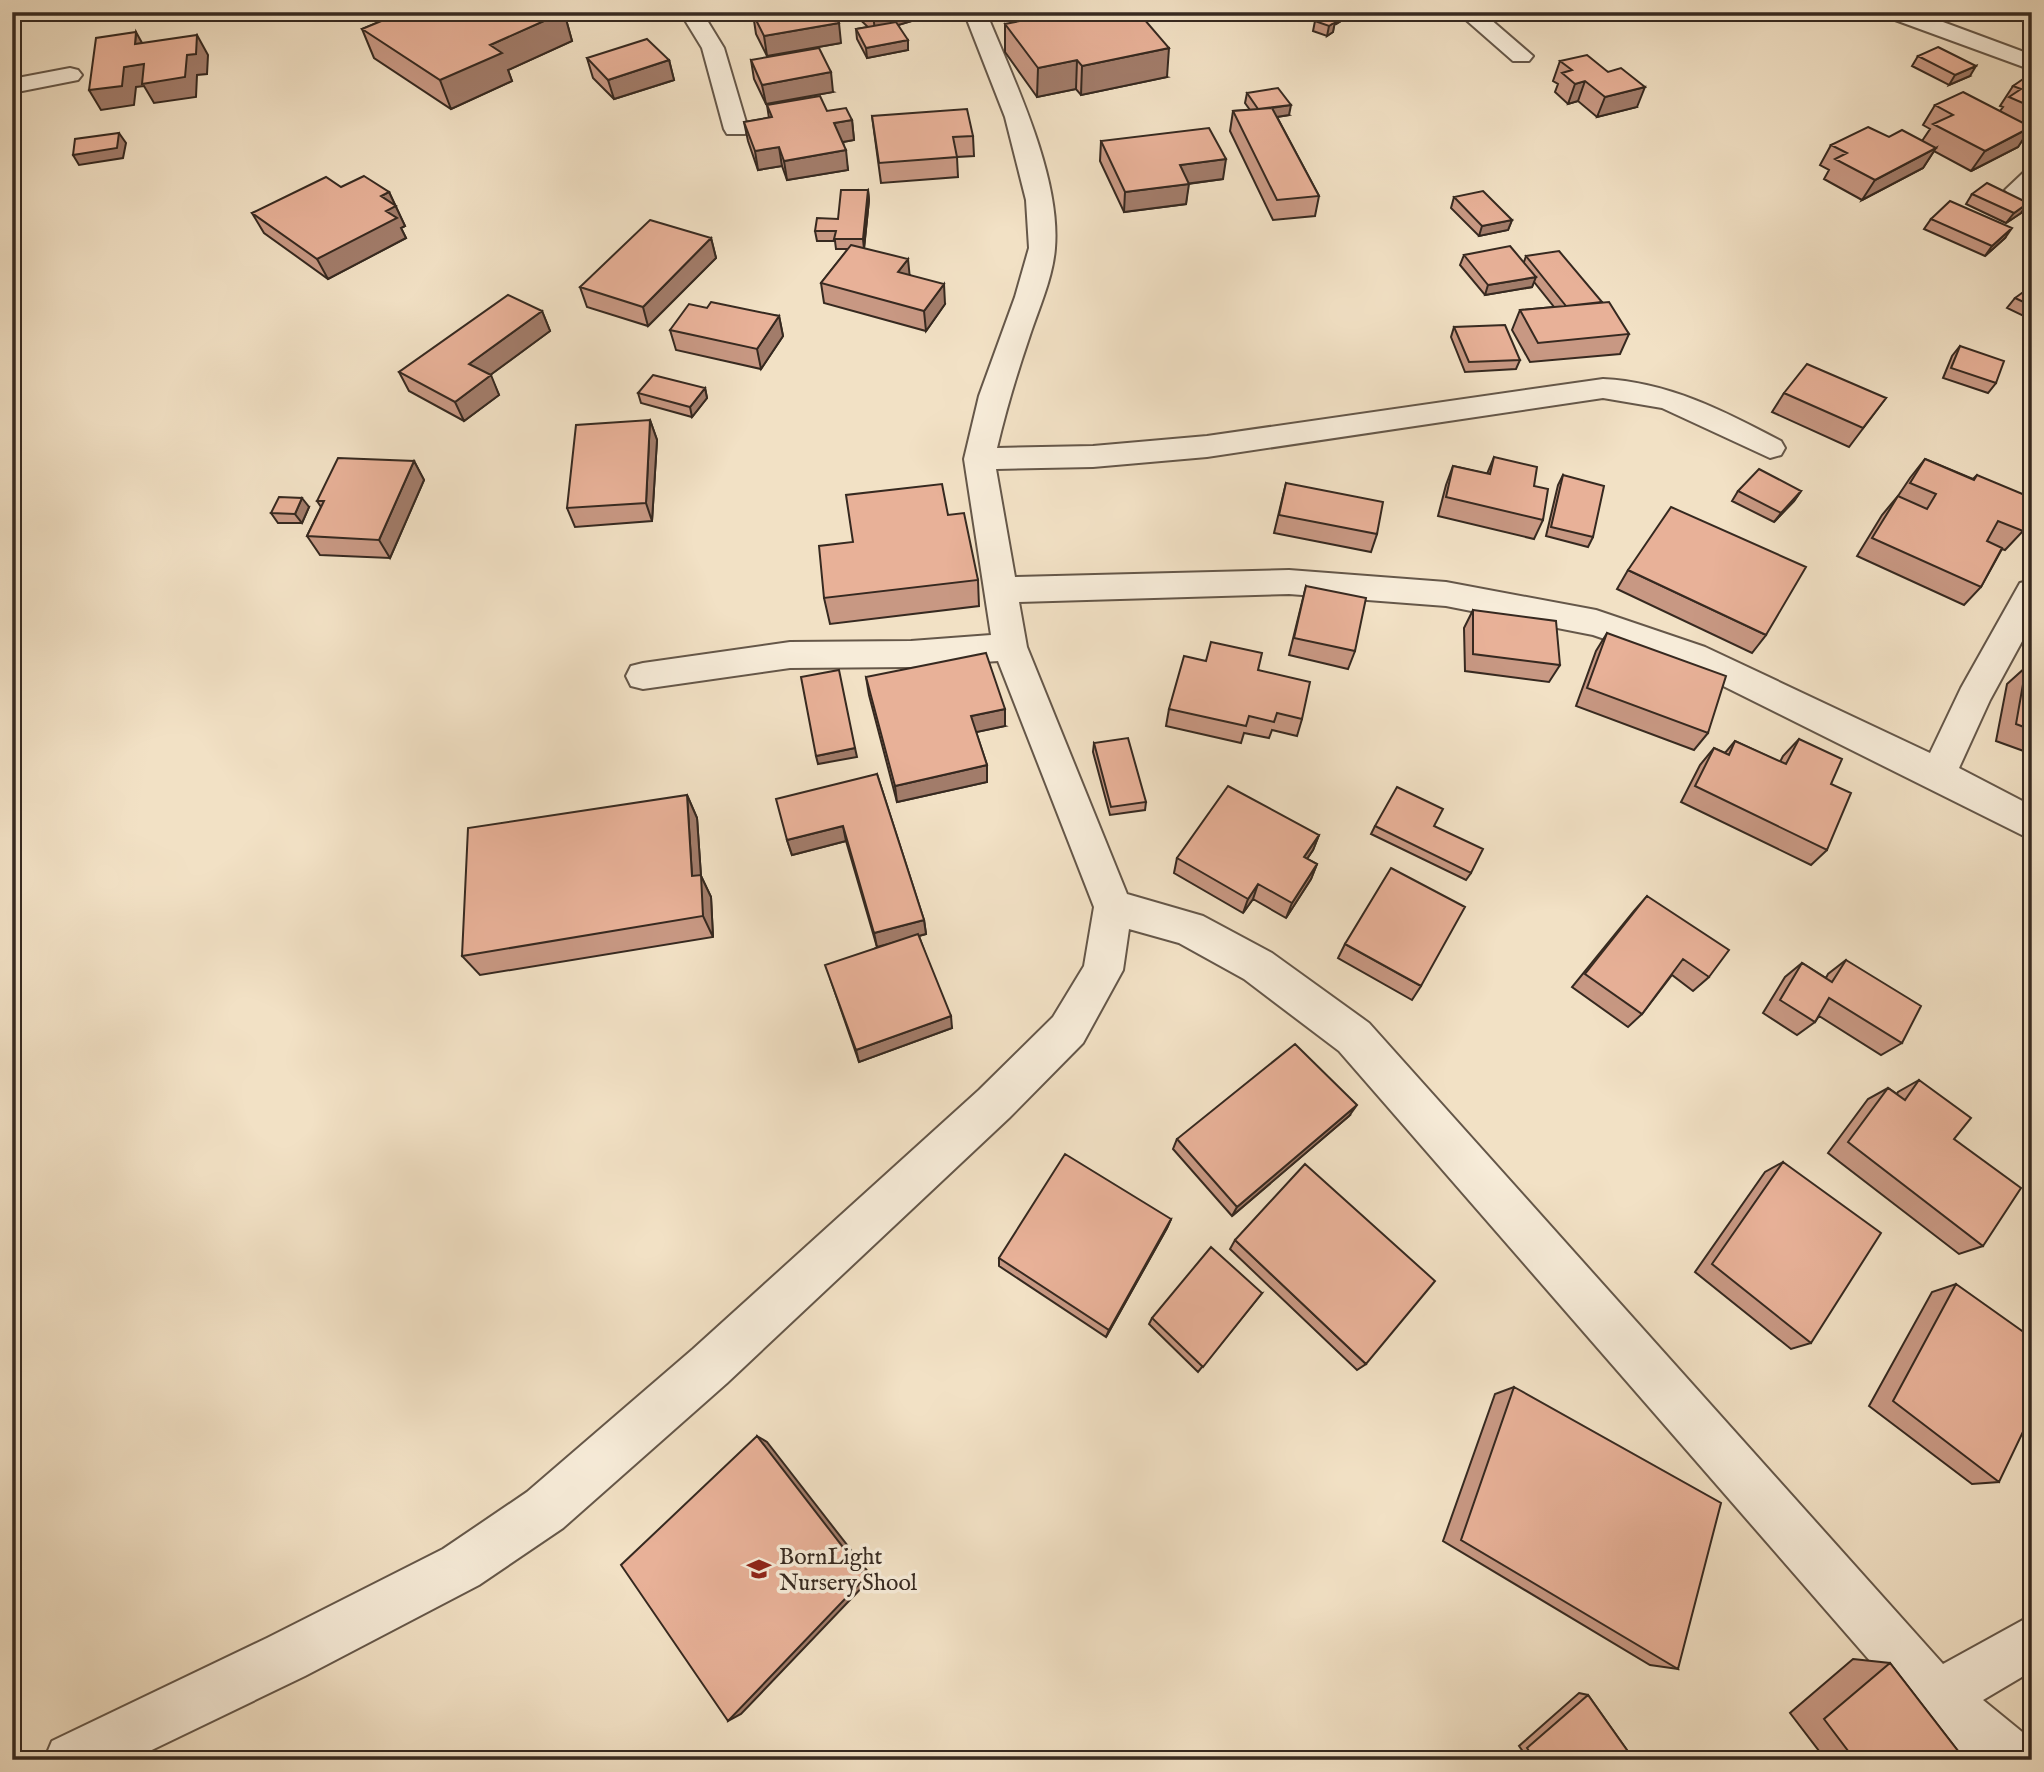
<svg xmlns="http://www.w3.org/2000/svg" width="2044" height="1772" font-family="'IM FELL English',serif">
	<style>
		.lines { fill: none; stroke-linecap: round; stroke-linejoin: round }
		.minor-casing { stroke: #655749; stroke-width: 4 }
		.minor { fill: #f7ecd9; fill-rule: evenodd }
		.wall { fill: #c89883; stroke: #362920; stroke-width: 2 }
		.shaded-wall { fill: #a27c6a; stroke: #362920; stroke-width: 2 }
		.building { fill: #e8b198; stroke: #362920; stroke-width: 2 }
		.labels { text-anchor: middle; stroke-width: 7; stroke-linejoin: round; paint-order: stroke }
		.near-poi-label { font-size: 23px; fill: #362920; stroke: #f7ecd9; text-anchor: start }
	</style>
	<rect width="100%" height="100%" fill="#f2e1c5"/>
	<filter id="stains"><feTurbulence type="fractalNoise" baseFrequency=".00286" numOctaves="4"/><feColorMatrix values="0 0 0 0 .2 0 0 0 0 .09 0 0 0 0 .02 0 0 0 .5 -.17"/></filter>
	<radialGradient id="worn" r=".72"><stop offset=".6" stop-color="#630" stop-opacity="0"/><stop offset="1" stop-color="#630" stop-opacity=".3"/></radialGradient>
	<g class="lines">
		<!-- minor casing -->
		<g class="minor-casing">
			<path id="minor" d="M12,12h15l-3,5 -12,3z
				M680,12h22l22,36 24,81 -3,5h-18l-3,-5 -22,-81z
				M964,12h22c27,66 75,164 69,236 -2,29 -16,60 -25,87 -13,38 -24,75 -33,113l96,-2 114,-10 396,-57c65,3 121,32 178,62l4,7 -4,7 -11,3 -108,-50 -59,-10 -396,59 -114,10 -97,2 19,108 274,-7 157,12 150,28 109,37 225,106 31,-65 59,-105 12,-3v43l-42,77 -31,68 73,38v34l-351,-175 -88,-30 -147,-29 -157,-12 -270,8 8,45 100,247 76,22 69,37 97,70 574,641 89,-49v56l-49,29 49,40v20h-62l-52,-44 -579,-665 -95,-72 -65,-36 -50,-14 -6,41 -40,73 -74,75 -282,265 -164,145 -84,57 -174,91 -174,84h-87l8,-19 215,-103 176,-89 84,-57 166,-143 286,-259 74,-73 31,-51 10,-59 -96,-246 -87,6 -121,1 -147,21 -12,-3 -5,-10 5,-10 12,-3 147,-21 121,-1 80,-6 -27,-176 15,-63 36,-99 14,-49 -3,-48 -21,-83z
				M1457,12h25l51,44 -4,5h-16z
				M1884,12h32l116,43v15l-145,-53z
				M70,68l8,2 4,5 -4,5 -66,13v-14z
				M2032,170v40l-9,-3 -18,-17 18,-17z"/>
		</g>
		<!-- minor -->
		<use href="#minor" class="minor"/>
	</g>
	<!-- wall -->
	<path class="wall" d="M403,12h161l8,29 -64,29 4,11 -61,28 -77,-51 -12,-29z
		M852,12h63v8l-17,5 10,25 -41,8 -10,-19 -1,-10 12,-2z
		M1312,12h35l-1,6 -10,6 -2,-1 -1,9 -6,4 -14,-5 2,-10 5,-5z
		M753,14l88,29 -74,13 -11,-22z
		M1005,24l162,53 -86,18 -5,-6 -39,8 -32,-45z
		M1918,56l52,20 -21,9 -37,-19z
		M587,58l82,2 5,20 -60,19 -21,-21z
		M751,60l82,32 -67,12 -12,-25z
		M1560,61l48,11 29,35 -40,10 -19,-16 -10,3 -13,-12 3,-8 -5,-3z
		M2032,79v60l-7,-3 -7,11 -47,24 -37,-20 -11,17 -61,32 -38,-21 5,-9 -9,-5 11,-20 58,-8 33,4 8,-12 -7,-4 12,-20 65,6 3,-4 -3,-1 13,-20z
		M1247,93l42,22 -12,2 42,79 -4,20 -42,4 -43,-89 3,-20 17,-1 -5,-7z
		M767,105l85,15 2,20 -11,2 5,28 -61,10 -5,-14 -24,4 -10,-29 -4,-19 25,-4z
		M872,116l101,20 1,20 -17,1 1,20 -77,6z
		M1101,141l122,38 -35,5 -2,20 -62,8 -24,-51z
		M341,187l48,5 16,34 -4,2 5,10 -78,41 -64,-46 -12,-20z
		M868,190l1,10 -5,48 46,27 35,29 -19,27 -102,-28 -3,-20 27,-34h-12l-1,-8h-18l-2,-10 23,-12z
		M1972,194l56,9 -7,10 -15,10 -40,-19z
		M1454,197l58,23 -4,10 -29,6 -28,-28z
		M1931,219l74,19 -20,18 -61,-27z
		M711,238l5,20 -68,68 -61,-19 -7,-20z
		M1464,255l60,7 2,-6 76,47 27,31 -9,20 -90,8 -18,-32 8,-20 34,-3 -20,-25 -2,5 -47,8 -25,-30z
		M2032,292v28l-25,-12 8,-10z
		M707,308l72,8 4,20 -22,33 -85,-19 -6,-20z
		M542,311l8,20 -60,44 9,20 -35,26 -55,-30 -10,-19z
		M1454,327l66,33 -4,9 -51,3 -14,-35z
		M1960,346l36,37 -8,10 -45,-15 9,-22z
		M705,388l2,10 -15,19 -51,-14 -3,-10z
		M1784,393l102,5 -37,49 -77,-35z
		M650,420l7,20 -5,81 -77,6 -8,-19z
		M1494,457l40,29 9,34 -9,19 -96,-23 8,-31 7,-19 34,8z
		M1925,459l48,20 4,-4 46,56 -18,19 -3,-1 -21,38 -17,18 -107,-49 25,-41 16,-19 12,-18z
		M414,461l10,19 -34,78 -70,-3 -13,-19 14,-29 -4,-6z
		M1563,475l30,62 -5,10 -42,-11 12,-51z
		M1286,483l91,51 -6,18 -97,-19z
		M1738,491h63l-7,10 -20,21 -42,-21z
		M309,507l-7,16h-24l-7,-10z
		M948,515l30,65 1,26 -149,18 -6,-26 29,-56z
		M1628,570l138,65 -14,18 -135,-64z
		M1306,586l49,65 -7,18 -59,-14z
		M1473,610l87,55 -11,17 -84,-11 -1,-43z
		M1607,633l101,100 -14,17 -118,-44 20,-55z
		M1206,661l52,9 44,49 -5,17 -25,-6 -3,8 -25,-5 -3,10 -75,-17 3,-17z
		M2026,667l6,2v85l-36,-13 11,-57z
		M866,677l139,49 -29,6 11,33v17l-90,20 -28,-107z
		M1799,739l32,45 -4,66 -16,15 -130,-63 19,-37 14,-17 11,5 10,-12 45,21 3,-6z
		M1094,743l52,59 -1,8 -35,5 -17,-63z
		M877,774l47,146 2,14 -7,2 33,92 -93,34 -29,-84 47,-31 -31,-106 -54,14 -5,-15z
		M687,795l10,23 4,58 10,21 2,40 -233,38 -18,-19z
		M1375,826h59l37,47 -5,7 -95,-46z
		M1319,835l-6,15 -6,9 10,5 -6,15 -25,39 -33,-19 -10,14 -69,-40 3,-15z
		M1647,896l62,81 -16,14 -21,-16 -30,39 -14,13 -56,-40 62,-76z
		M1345,944l76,42 -9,14 -74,-42z
		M1846,960l56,83 -21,12 -62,-39 -4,6 -18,13 -34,-22 22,-36 17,-14 24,15 2,-4z
		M1919,1080l35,59 29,107 -24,8 -131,-101 40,-54 20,-11 9,6 1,-2z
		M1349,1116l-117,100 -59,-67 4,-10z
		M1783,1162l28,181 -20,6 -96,-77 70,-100z
		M1171,1219l-4,9 -61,109 -107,-71v-8z
		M1235,1240l131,124 -9,6 -127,-121z
		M1956,1284l43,198 -27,2 -103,-78 63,-114z
		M1262,1293l-64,79 -49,-48 3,-6z
		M1514,1387l164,282 -28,-4 -207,-124 52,-147z
		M1853,1659l37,4 75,97h-155l9,-9 -29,-38z
		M1579,1693l9,2 46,65h-105l-10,-14z"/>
	<!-- shaded-wall -->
	<path class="shaded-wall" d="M448,12h34l-30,11z
		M564,12l8,29 -64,29 4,11 -61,28 -11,-29 50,-35z
		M875,12h40v8l-40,12 -2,-19z
		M1340,12h7l-1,6 -10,6 2,-10z
		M1335,22l-2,10 -6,4 2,-10z
		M839,23l2,20 -74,13 -3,-20z
		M136,32l11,20 -12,-8z
		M197,35l11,20 -1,19 -10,1 -1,22 -42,6 -10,-17 -8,1 -2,18 -33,5 -12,-20 35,-23 63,-12z
		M908,40v10l-41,8 -1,-10z
		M1169,48l-2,29 -86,18 1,-29z
		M669,60l5,20 -60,19 -6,-19z
		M1077,60l-1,29 -39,8 1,-29z
		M1976,66l-6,10 -21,9 6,-10z
		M831,72l2,20 -67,12 -4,-19z
		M1585,81l-7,20 -10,3 7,-20z
		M1645,87l-8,20 -40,10 8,-20z
		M1291,105l-2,10 -32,5 2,-10z
		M852,120l2,20 -17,3 -3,-20z
		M2031,127l-13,20 -47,24 14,-20z
		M119,133l7,10 -3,15 -44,7 -6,-10z
		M779,147l3,19 -24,4 -3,-19z
		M1936,148l-13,20 -61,32 13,-20z
		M846,150l2,20 -61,10 -3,-19z
		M1226,159l-3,20 -46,6 3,-20z
		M1189,184l-3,20 -62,8 1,-20z
		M868,190l1,10 -5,49 -1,-10z
		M389,192l16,34 -4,2 5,10 -78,41 -11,-20 64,-63z
		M2028,203l-7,10 -15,10 8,-10z
		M1512,220l-4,10 -29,6 3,-10z
		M2012,228l-7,10 -20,18 7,-10z
		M711,238l5,20 -68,68 -5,-19z
		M908,259l2,20 -12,-7z
		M1536,277l-4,10 -47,8 3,-10z
		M944,284l1,20 -19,27 -2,-20z
		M542,311l8,20 -72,53 -9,-20z
		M779,316l4,20 -22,33 -4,-20z
		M491,375l8,20 -35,26 -9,-19z
		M705,388l2,10 -15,19 -2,-10z
		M650,420l7,20 -5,81 -6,-18z
		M414,461l10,19 -34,78 -11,-18z
		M1801,491l-7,10 -20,21 7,-9z
		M302,498l7,9 -7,16 -7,-9z
		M1005,709v17l-33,7 -1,-17z
		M855,748l2,9 -39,7 -2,-8z
		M987,765v17l-90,20 -2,-16z
		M687,795l10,23 4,58 10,21 2,40 -10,-21 -11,-40z
		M843,826l3,15 -54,14 -5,-15z
		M1319,835l-6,15 -15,22 6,-15z
		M1317,864l-6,15 -25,39 6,-15z
		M1258,884l-5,15 -10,14 5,-14z
		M924,920l2,14 -49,13 -3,-14z
		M951,1016l1,12 -93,34 -3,-12z
		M1357,1105l-8,11 -117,100 5,-9z
		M1171,1219l-4,9 -61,109 3,-7z
		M757,1436l10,6 105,135 -131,137 -13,7z"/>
	<!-- building -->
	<path class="building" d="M403,12h36l11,7 17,-7h97l-74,33 12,8 -62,27 -78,-51z
		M765,12h67l7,11 -75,13 -11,-22z
		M1066,12h72l31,36 -87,18 -5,-6 -39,8 -33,-44z
		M1320,16l15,6 -6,4 -14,-5z
		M896,22l12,18 -42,8 -10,-19z
		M136,32l-1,12 62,-9 -1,19 -9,1 -2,22 -43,7 2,-20 -20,3 -2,19 -33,4 7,-52z
		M647,39l22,21 -61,20 -21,-22z
		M1938,47l38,19 -21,9 -37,-19z
		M819,48l12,24 -69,13 -11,-25z
		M1587,55l21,17 13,-4 24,19 -40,10 -20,-16 -10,3 -13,-11 10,-3 -12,-9z
		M2026,77l6,2v28l-23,-10 12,-8 -8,-3z
		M1278,88l13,17 -33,4 -11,-16z
		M1963,92l68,35 -46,24 -52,-27 20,-9 -18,-10z
		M820,96l7,15 19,-3 6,12 -18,3 12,27 -62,11 -5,-14 -24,4 -11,-29 28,-5 -5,-12z
		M1272,108l47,88 -42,4 -44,-89z
		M967,109l6,27 -20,1 4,20 -78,6 -7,-47z
		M1868,127l21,10 13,-7 34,18 -61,32 -40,-21 12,-6 -16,-8z
		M1209,128l17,31 -46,6 9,19 -64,8 -24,-51z
		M119,133l-2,15 -44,7 2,-16z
		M364,176l25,16 -8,4 15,10 -10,5 11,7 -80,41 -65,-46 74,-36 15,10z
		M1987,183l41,20 -14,10 -42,-19z
		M841,190h27l-5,49h-29l2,-8h-21l2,-13 21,1z
		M1483,191l29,29 -30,6 -28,-29z
		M1950,201l62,27 -20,18 -61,-27z
		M650,220l61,18 -68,69 -63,-20z
		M851,245l57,14 -10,13 46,12 -20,27 -103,-28z
		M1510,246l26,31 -48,8 -24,-30z
		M1559,251l43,51 -36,4 -40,-50z
		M2026,290l6,2v14l-17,-8z
		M508,295l34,16 -73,53 22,11 -36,27 -56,-30z
		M711,302l68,14 -22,33 -87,-19 19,-26 18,4z
		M1609,302l20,32 -91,9 -18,-33z
		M1505,325l15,35 -51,2 -15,-35z
		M1960,346l44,15 -8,22 -45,-15z
		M1807,364l79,34 -23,30 -79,-35z
		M653,375l52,13 -15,19 -52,-14z
		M650,420l-4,83 -79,5 9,-83z
		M1494,457l43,10 -3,19 14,3 -5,31 -97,-23 7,-31 37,8z
		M338,458l76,3 -35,79 -72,-4 17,-35h-7z
		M1925,459l49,21 3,-5 55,23v17l-9,16 -25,-10 -11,20 15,7 -21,39 -109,-49 26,-42 29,13 9,-15 -26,-11z
		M1759,469l42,22 -20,22 -43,-22z
		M1563,475l41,11 -11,51 -42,-10z
		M1286,483l97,19 -6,32 -98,-19z
		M942,484l6,31 16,-2 14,67 -154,18 -5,-52 34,-4 -7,-47z
		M279,497l23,1 -7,16 -24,-1z
		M1671,507l135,60 -40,68 -138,-65z
		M1306,586l60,12 -11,53 -61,-13z
		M1473,610l83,11 4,44 -87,-11z
		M1607,633l119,43 -18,57 -121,-45z
		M1211,642l51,11 -4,17 52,12 -8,37 -25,-6 -3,9 -25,-6 -3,10 -77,-17 15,-53 22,5z
		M986,653l19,56 -34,7 16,49 -92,21 -29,-109z
		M2026,667l6,2v61l-16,-6z
		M839,670l16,78 -39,8 -15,-79z
		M1128,738l18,64 -35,5 -17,-64z
		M1799,739l43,20 -11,25 20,9 -24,57 -132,-64 19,-38 15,7 6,-14 51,23z
		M877,774l47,146 -50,13 -31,-107 -56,14 -11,-41z
		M1228,786l91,49 -15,22 13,7 -25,39 -34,-19 -10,15 -71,-41z
		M1397,787l46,22 -9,17 49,23 -12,24 -96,-47z
		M687,795l5,81 9,-1 2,41 -241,40 6,-128z
		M1391,868l74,39 -44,79 -76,-42z
		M1647,896l82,54 -20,27 -26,-18 -41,55 -57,-40z
		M918,934l33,82 -95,34 -31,-85z
		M1846,960l75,46 -19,37 -73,-45 -14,24 -35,-22 22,-37 30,19z
		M1295,1044l62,61 -120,102 -60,-68z
		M1919,1080l52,38 -17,21 67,49 -38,58 -135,-104 40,-54 17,12z
		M1065,1154l106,65 -62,111 -110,-72z
		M1783,1162l98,71 -70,110 -99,-79z
		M1305,1164l130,117 -69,83 -131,-124z
		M1211,1247l51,46 -59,74 -51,-49z
		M1956,1284l76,54v75l-33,69 -106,-81z
		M1514,1387l207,116 -43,166 -217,-129z
		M757,1436l109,141 -138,144 -107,-156z
		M1890,1663l75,97h-110l-31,-41z
		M1588,1695l46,65h-99l-8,-12z"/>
	<!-- icons -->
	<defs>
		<g id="school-bare" transform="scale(1.89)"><path d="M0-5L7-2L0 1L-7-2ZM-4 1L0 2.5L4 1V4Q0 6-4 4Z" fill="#8f2418" stroke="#f7ecd9" stroke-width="2.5" paint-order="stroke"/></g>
	</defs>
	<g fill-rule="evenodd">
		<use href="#school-bare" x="759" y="1569"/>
	</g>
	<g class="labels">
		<!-- near-poi labels -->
		<g class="near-poi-label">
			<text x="779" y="1564">BornLight<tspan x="779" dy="26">Nursery Shool</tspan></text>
		</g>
	</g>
	<!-- margin -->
	<rect width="2044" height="1772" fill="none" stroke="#f2e1c5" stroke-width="42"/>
	<rect x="14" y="14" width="2016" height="1744" fill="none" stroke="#362920" stroke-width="3.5"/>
	<rect x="21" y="21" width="2002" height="1730" fill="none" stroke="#362920" stroke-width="2"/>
	<rect width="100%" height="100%" filter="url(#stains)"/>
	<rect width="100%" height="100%" fill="url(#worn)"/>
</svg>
